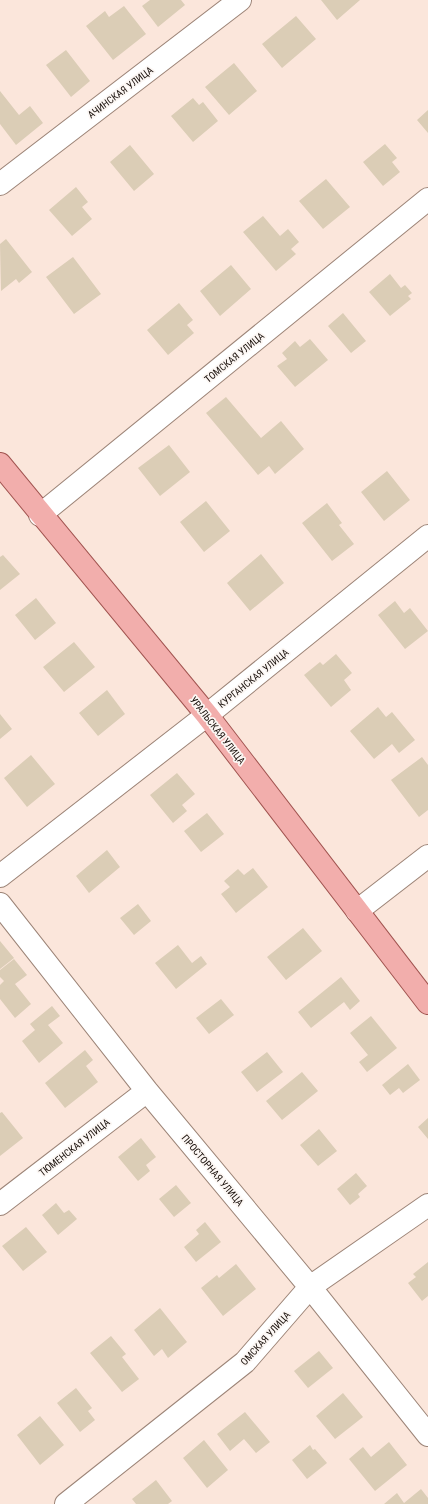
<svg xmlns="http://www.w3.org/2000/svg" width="428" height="1504" font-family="'Roboto Condensed',sans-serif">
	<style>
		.building { fill: #dbcdb6 }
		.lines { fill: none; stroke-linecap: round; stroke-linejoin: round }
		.minor-casing { stroke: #9c8477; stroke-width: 24 }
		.major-casing { stroke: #a15450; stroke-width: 24 }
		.minor { stroke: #fff; stroke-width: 22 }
		.major { stroke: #f2aeac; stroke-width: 22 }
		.labels { text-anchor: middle; stroke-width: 3.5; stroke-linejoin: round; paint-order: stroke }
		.street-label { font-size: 10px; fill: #19100b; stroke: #fcf7f4 }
	</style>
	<rect width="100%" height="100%" fill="#fbe6db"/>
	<!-- building -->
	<path class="building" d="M150,0h31l4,5 -27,22 -16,-21z
		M321,0h39l-23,20z
		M124,6l22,28 -33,26 -27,-34 19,-15 4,6z
		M296,16l20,23 -34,29 -20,-24z
		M66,50l24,31 -19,16 -25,-32z
		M234,63l23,28 -28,24 -24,-28z
		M0,91l19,24 11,-9 13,17 -27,22 -16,-21z
		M193,98l6,7 4,-3 15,19 -25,21 -22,-26z
		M428,110v23l-11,-13z
		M385,144l12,14 -5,4 8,10 -17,14 -20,-24z
		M130,145l24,29 -20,17 -24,-29z
		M326,179l24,28 -27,22 -24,-28z
		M76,187l12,15 -6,5 10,12 -20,17 -23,-26z
		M263,216l17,20 8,-7 11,13 -8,7 5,5 -20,17 -33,-39z
		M6,239l26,33 -13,11 -3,-4 -15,12 -1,-47z
		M73,257l28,37 -27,20 -28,-37z
		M231,265l20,24 -31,27 -20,-25z
		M390,274l11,14 4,-3 7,8 -4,3 3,3 -21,17 -21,-24z
		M179,303l14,17 -6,5 7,8 -26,22 -21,-25z
		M343,313l23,28 -15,12 -23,-27z
		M310,339l18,21 -33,27 -18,-21 10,-7 -5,-6 13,-12 5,6z
		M226,397l35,41 20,-17 23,28 -29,25 -6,-8 -11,9 -52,-62z
		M169,445l21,27 -30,24 -22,-28z
		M387,471l23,29 -26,21 -23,-29z
		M206,501l24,30 -26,21 -24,-30z
		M327,503l15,20 -3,2 15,19 -22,17 -30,-38z
		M261,554l23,29 -34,28 -23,-28z
		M3,555l17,19 -20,16v-33z
		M36,598l20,25 -21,17 -20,-25z
		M395,601l9,12 6,-5 18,23 -23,18 -27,-34z
		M74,642l21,25 -31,25 -21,-25z
		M336,654l16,19 -8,7 7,10 -20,17 -27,-32 16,-13 3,3z
		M107,690l18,24 -27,22 -19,-23z
		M378,707l8,10 6,-5 23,28 -16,13 -7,-9 -18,15 -24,-28z
		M0,714l12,15 -12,10z
		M31,755l24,29 -28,23 -23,-29z
		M422,757l6,8v45l-9,7 -28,-37z
		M177,773l18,21 -13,11 5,6 -14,12 -23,-28z
		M207,813l17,21 -23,18 -17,-21z
		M107,850l13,17 -31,26 -13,-17z
		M253,868l15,19 -32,26 -15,-19 9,-7 -6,-6 14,-12 6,6z
		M138,904l13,17 -17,14 -14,-17z
		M303,928l19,23 -36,29 -19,-23z
		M0,941l14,17 -14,11z
		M178,945l14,18 9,-7 6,8 -31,25 -21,-26z
		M14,959l13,16 -12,9 16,20 -16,14 -15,-19v-14l4,-4 -4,-4v-7z
		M341,977l19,24 -10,9 -6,-8 -33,26 -13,-16z
		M221,999l13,16 -25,19 -13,-16z
		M52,1006l8,10 -12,9 15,18 -24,20 -17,-22 13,-11 -5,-6z
		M371,1016l26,32 -30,24 -8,-10 9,-7 -18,-22z
		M85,1050l8,10 -7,6 12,16 -33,26 -20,-25z
		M267,1052l16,20 -26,20 -16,-20z
		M408,1064l12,16 -17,13 -4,-5 -9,7 -8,-10z
		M302,1072l16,19 -36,29 -16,-19z
		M2,1112l21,26 -23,18v-43z
		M428,1118v21l-10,-12z
		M319,1129l18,22 -19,15 -18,-21z
		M141,1138l15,19 -10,8 4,6 -12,10 -20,-24z
		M356,1173l11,13 -9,8 2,3 -10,8 -13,-16z
		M176,1185l15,18 -17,14 -15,-18z
		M56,1203l8,10 5,-3 8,9 -19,16 -16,-20z
		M205,1222l16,20 -25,20 -12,-15 15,-13 -3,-4z
		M26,1227l21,25 -24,19 -21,-25z
		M428,1262v34l-6,5 -14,-18 8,-6 -3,-3z
		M236,1264l20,25 -33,27 -22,-28 16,-13 2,3z
		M160,1308l27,34 -19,16 -6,-9 -8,7 -20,-26z
		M111,1336l15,18 -4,3 17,22 -17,13 -32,-39z
		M319,1351l14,17 -25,20 -14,-17z
		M76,1388l16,20 -4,3 7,9 -15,12 -23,-29z
		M343,1393l20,24 -28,22 -19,-23z
		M245,1412l25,30 -14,11 -12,-14 -14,12 -13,-17z
		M40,1416l24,29 -24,20 -23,-30z
		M204,1440l24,30 -21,18 -24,-30z
		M389,1442l18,23 -32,26 -26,-32 14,-12 8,10z
		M310,1445l3,5 2,-1 12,14 -20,16 -15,-19z
		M156,1480l16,21 -4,3h-32l-4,-5z
		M421,1489l7,9v6h-44l13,-11 7,10z"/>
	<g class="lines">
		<!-- minor casing -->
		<g class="minor-casing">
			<path id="minor" d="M0,184l240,-184
				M40,515l388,-316
				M0,876l207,-161 221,-179
				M0,904l147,187 163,196 118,148
				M357,911l71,-55
				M0,1204l147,-113
				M66,1504l179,-142 65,-75 118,-82"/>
		</g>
		<!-- major casing -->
		<g class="major-casing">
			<path id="major" d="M0,464l207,251 221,288"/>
		</g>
		<!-- minor -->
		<use href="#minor" class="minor"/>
		<!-- major -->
		<use href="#major" class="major"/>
	</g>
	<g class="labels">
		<!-- street labels -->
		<g class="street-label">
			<text transform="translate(120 92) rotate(-37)" y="4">АЧИНСКАЯ УЛИЦА</text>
			<text transform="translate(234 357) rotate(-39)" y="4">ТОМСКАЯ УЛИЦА</text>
			<text transform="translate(253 678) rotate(-39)" y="4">КУРГАНСКАЯ УЛИЦА</text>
			<text transform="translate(218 730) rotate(52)" y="4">УРАЛЬСКАЯ УЛИЦА</text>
			<text transform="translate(74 1147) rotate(-38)" y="4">ТЮМЕНСКАЯ УЛИЦА</text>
			<text transform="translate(213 1170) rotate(50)" y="4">ПРОСТОРНАЯ УЛИЦА</text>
			<text transform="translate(265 1338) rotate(-48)" y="4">ОМСКАЯ УЛИЦА</text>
		</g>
	</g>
</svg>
